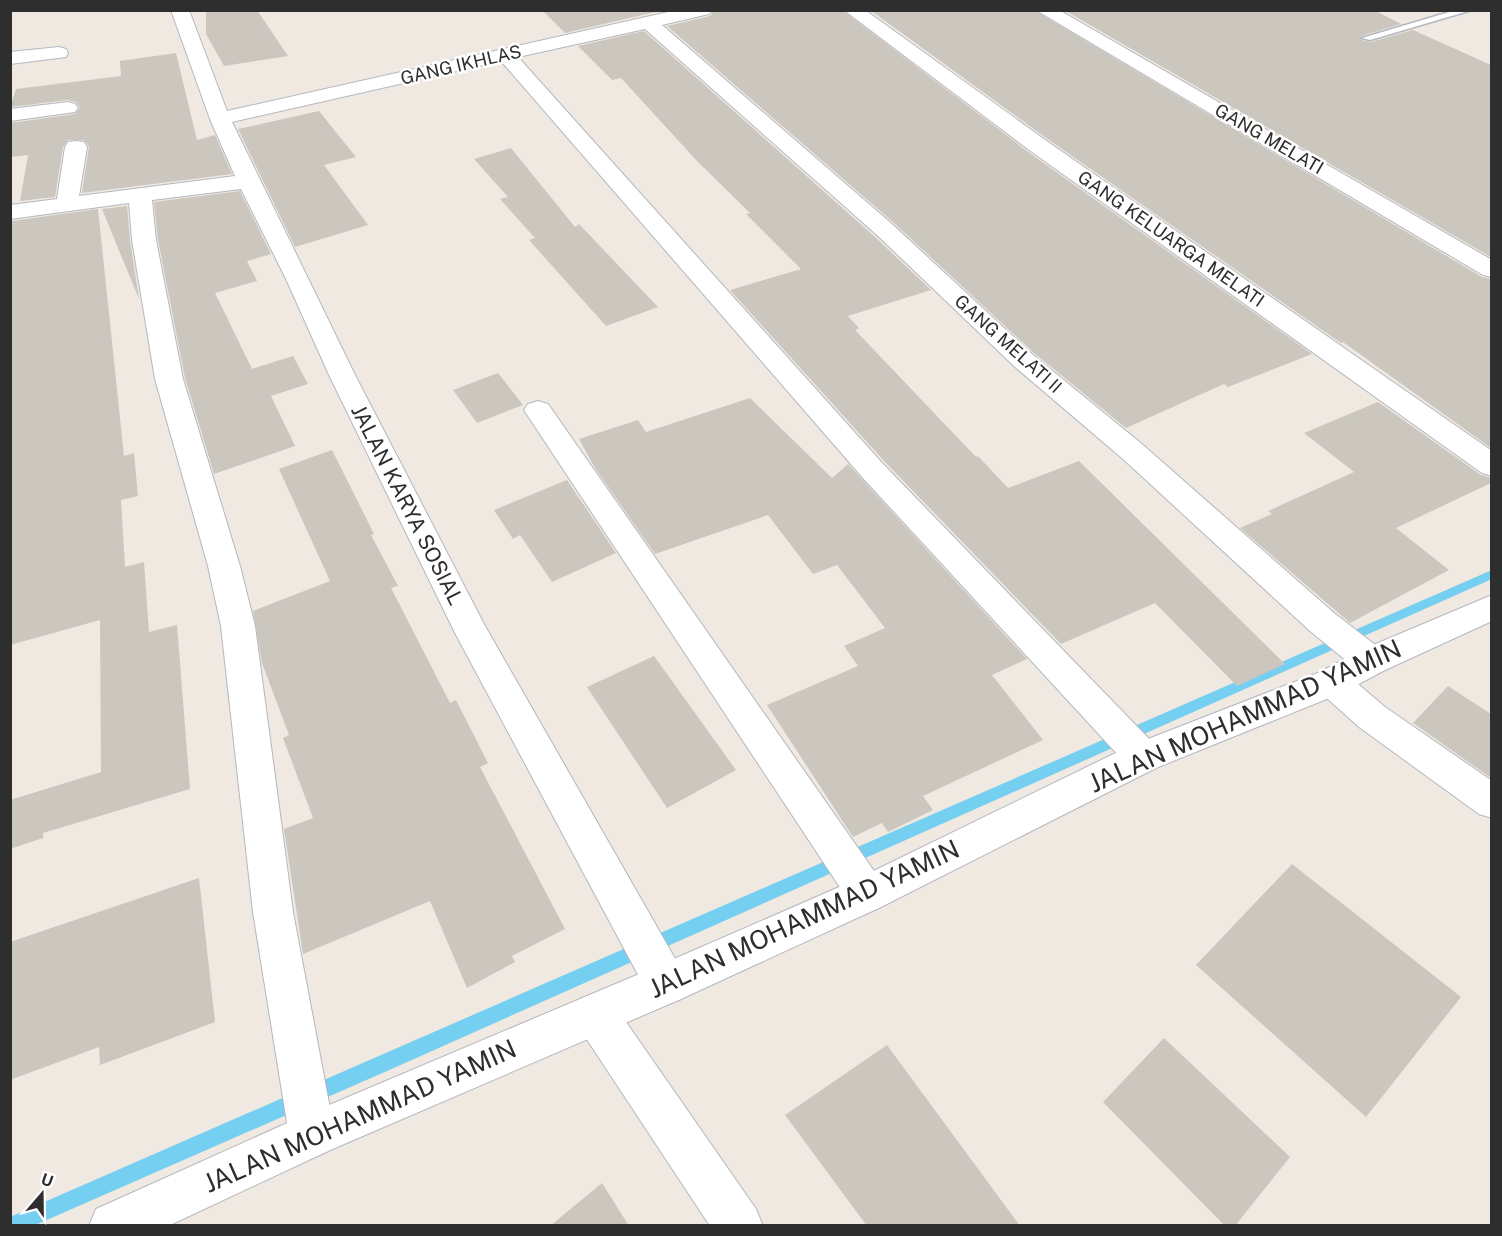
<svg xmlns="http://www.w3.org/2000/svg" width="1502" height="1236" font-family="'Public Sans',sans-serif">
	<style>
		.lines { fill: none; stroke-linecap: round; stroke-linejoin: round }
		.stream { fill: #75cff0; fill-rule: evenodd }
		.building { fill: #cbc7bf }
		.lane-casing { stroke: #b4b7c1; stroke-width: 3 }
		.street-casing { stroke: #b4b7c1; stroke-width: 2 }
		.secondary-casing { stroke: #b4b7c1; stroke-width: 2 }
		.lane { fill: #fff; fill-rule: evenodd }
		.street { fill: #fff; fill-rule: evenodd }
		.secondary { fill: #fff; fill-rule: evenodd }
		.labels { text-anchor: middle; stroke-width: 5; stroke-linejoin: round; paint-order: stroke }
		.far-street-label { font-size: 18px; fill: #2e2e2e; stroke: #fff }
		.street-label { font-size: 21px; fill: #2e2e2e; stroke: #fff }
		.near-street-label { font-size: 26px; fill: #2e2e2e; stroke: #fff }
	</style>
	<rect width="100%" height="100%" fill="#efe9e1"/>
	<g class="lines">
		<!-- stream -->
		<path class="stream" d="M1492,570v9l-1105,492 -354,155h-23v-9z"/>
	</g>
	<!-- building -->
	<path class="building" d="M206,10h51l31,46 -64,10 -18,-32z
		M542,10h122l-99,23z
		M714,10h128l189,144 281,200 -84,33 -4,-3 -98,44 -92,-75 -140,-130 -227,-197 43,-10z
		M870,10h164l448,267 9,2v169l-148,-106 -2,1 -292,-203z
		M1064,10h310l27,14 -40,12v4l10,2 42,-12 78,35v192z
		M644,31l231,206 56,53 -83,26 11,12 -4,2 121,127 2,-1 30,32 71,-27 206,203 -48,22 -82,-83 -94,41 -176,-182 -155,-172 71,-21 -55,-55 4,-1 -54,-53 -75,-82 -9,2 -34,-34z
		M176,53l21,87 18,-5 17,39 -150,19 7,-47 -5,-6h-16l-5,7 -8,50 -35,4 8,-46 -18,2v-34l65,-9 5,-6 -4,-6 -8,-2 -58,7 6,-18 105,-13 -1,-15z
		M319,111l37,46 -32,8 44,60 -73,22 -57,-118z
		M511,148l64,79 4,-3 79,83 -52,19 -77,-86 6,-2 -35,-39 8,-2 -34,-38z
		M240,191l31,63 -24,7 10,20 -42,12 37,76 41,-13 15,28 -37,12 24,50 -81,28 -29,-96 -27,-138 -4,-38z
		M127,206l3,34 9,59 -37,-90z
		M98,209l26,247 10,-3 4,43 -17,4 4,67 19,-5 5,70 28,-7 13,164 -147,44v5l-33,11v-49l91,-28 -1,-152 -90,25v-419l2,-5z
		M498,373l25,32 -46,18 -24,-33z
		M750,398l82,80 16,-14 179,195 -35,16 51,65 -120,56 10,14 -45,22 -6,-9 -29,14 -86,-132 91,-39 -14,-20 41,-18 -48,-63 -24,9 -45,-59 -113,39 -60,-86 -16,-29 59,-19 8,12z
		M1378,402l103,73 10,3v5l-95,45 53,42 -99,53 -110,-95 32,-14 -4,-3 86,-39 -50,-39z
		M332,450l42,84 -3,1 27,51 -7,2 59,115 6,-3 32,63 -8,4 85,162 -53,27 3,6 -48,26 -37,-87 -127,53 -19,-125 29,-11 -30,-80 6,-3 -27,-72 -9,-52 77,-30 -51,-112z
		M567,480l49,73 -64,29 -32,-47 -7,4 -19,-29z
		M654,656l82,114 -69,38 -80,-121z
		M1448,686l43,28v64l-78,-55z
		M1292,864l169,133 -95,120 -170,-152z
		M199,878l16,144 -115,43 -1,-18 -89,33v-138z
		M1164,1038l126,119 -55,69h-10l-122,-124z
		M887,1045l133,181h-153l-82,-111z
		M602,1183l27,43h-79z"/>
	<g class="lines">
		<!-- lane casing -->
		<g class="lane-casing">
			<path id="lane" d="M1456,10h16l-102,30 -8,-2z"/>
		</g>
		<!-- street casing -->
		<g class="street-casing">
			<path id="street" d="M171,10h18l38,101 450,-101h35l-3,4 -47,11 231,200 140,130 110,90 191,168 49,38 5,10 -5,10 -12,4 -12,-4 -49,-40 -187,-172 -108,-92 -138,-132 -232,-206 -127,28 365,407 273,282 5,11 -5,11 -13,5 -13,-5 -267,-290 -362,-417 -269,61 123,253 130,251 196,343 6,15 -6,15 -15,6 -15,-6 -196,-366 -126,-258 -43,-96 -45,-90 -89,11 4,40 27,139 57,187 15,60 38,286 42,223 -7,16 -16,7 -16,-7 -7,-16 -36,-223 -32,-286 -13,-60 -53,-187 -23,-139 -3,-37 -119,16v-14l47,-6 8,-52 3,-5 8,-1 8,1 3,5 -8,49 156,-20 -25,-57z
				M844,10h21l183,132 444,309v25l-10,-3 -450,-321z
				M1036,10h23l433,250v17l-9,-2z
				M59,47l7,2 2,4 -2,4 -56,7v-12z
				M68,102l7,2 3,4 -3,4 -65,9v-12z
				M538,401l10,3 333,477 6,13 -6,13 -14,6 -14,-6 -329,-497 4,-6z
				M1332,668l12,4 41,35 107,74v37l-13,-4 -120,-87 -39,-35 -5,-10 5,-10z
				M595,993l15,6 146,210 7,17h-53l-130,-197 -6,-15 6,-15z"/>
		</g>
		<!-- secondary casing -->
		<g class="secondary-casing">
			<path id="secondary" d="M1492,595v26l-109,50 -39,21 -188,76 -275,139 -200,92 -353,152 -160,75h-79l7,-17 200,-90 355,-150 202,-88 277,-135 190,-74 39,-21z"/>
		</g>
		<!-- lane -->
		<use href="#lane" class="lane"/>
		<!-- street -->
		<use href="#street" class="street"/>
		<!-- secondary -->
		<use href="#secondary" class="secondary"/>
	</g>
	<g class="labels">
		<!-- far-street labels -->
		<g class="far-street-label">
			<text transform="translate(461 65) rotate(-13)" y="6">GANG IKHLAS</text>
			<text transform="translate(1269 139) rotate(30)" y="6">GANG MELATI</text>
			<text transform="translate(1171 239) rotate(35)" y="6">GANG KELUARGA MELATI</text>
			<text transform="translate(1008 344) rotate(42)" y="6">GANG MELATI II</text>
		</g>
		<!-- street labels -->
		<g class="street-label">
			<text transform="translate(407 505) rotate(63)" y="7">JALAN KARYA SOSIAL</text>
		</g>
		<!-- near-street labels -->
		<g class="near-street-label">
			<text transform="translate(1245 716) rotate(-24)" y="9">JALAN MOHAMMAD YAMIN</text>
			<text transform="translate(804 919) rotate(-25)" y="9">JALAN MOHAMMAD YAMIN</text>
			<text transform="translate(360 1116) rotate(-24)" y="9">JALAN MOHAMMAD YAMIN</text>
		</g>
	</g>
	<!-- border -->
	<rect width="1502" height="1236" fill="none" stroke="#2e2e2e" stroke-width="24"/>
	<!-- north arrow -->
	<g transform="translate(42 1194) rotate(20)" stroke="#ffffff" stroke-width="4.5" paint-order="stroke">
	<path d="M0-4.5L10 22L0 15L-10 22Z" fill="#2e2e2e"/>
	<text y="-9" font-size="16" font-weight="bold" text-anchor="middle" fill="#2e2e2e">U</text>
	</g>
</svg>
